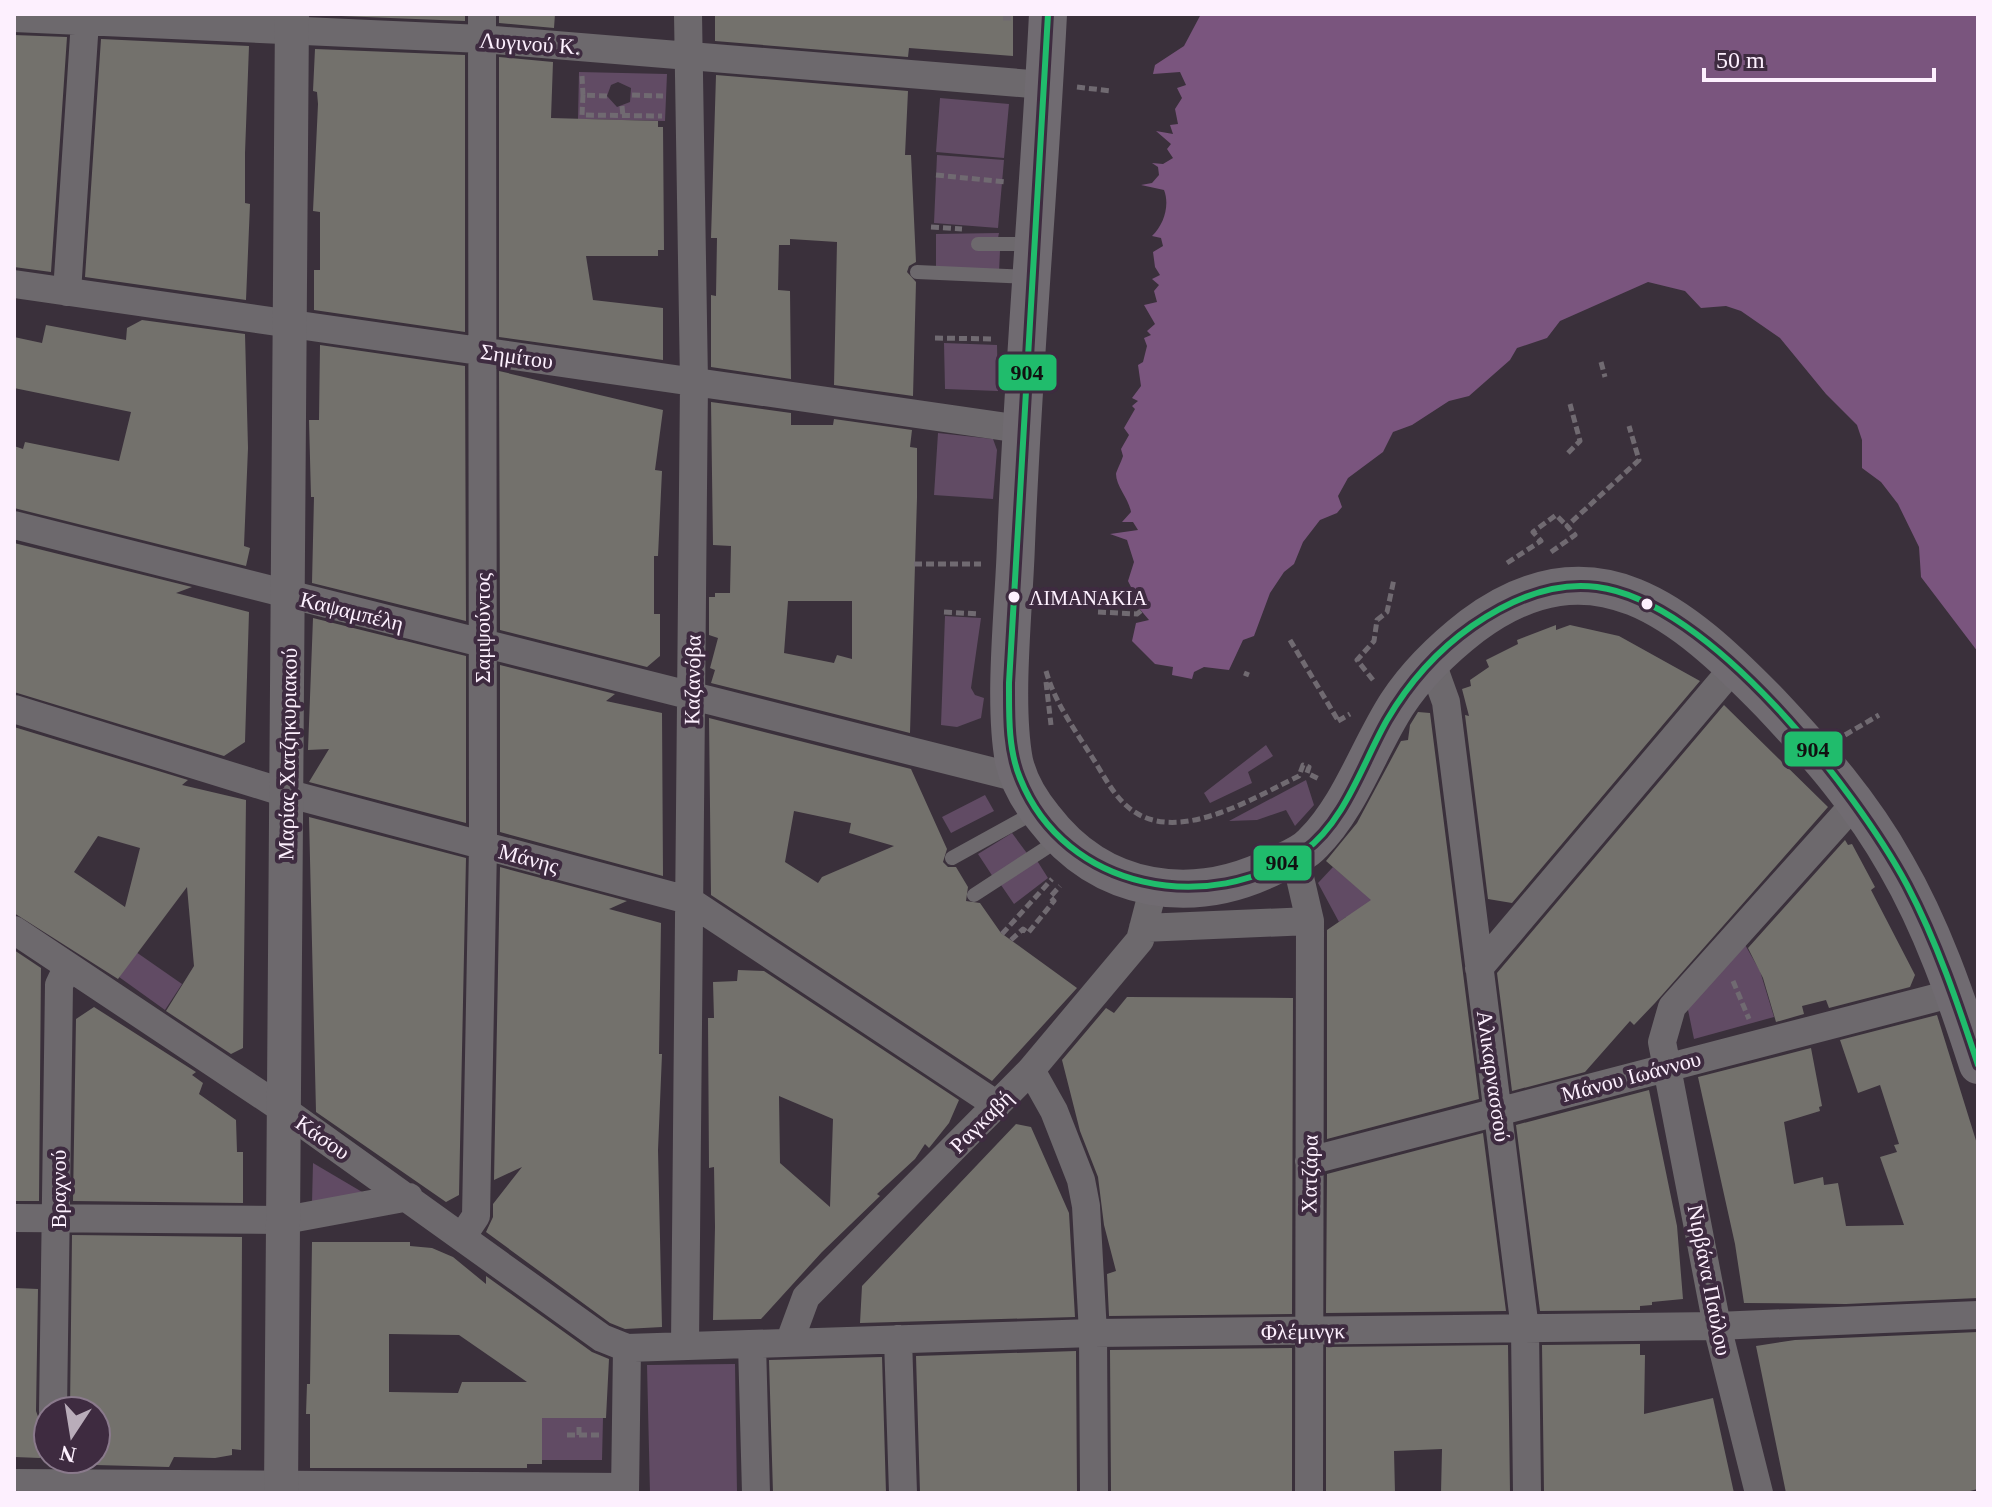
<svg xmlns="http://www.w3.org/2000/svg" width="1992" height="1507" font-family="Georgia,serif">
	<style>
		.green { fill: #614b64; fill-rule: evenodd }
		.water { fill: #7a557e }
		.building { fill: #73716c; fill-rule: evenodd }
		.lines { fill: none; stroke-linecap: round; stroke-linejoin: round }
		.path { stroke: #706a71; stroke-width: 5; stroke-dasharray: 8 4; stroke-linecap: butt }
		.service { stroke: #6d696d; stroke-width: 14 }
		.minor { stroke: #6d696d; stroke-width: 28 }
		.tertiary { stroke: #6d696d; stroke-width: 34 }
		.secondary { stroke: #706b71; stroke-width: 38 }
		.bus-1-casing { stroke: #3e2b40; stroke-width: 12 }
		.bus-1 { stroke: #20bc6c; stroke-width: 6 }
		.bus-dot { fill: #fdf0fe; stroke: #3e2b40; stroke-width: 3 }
		.labels { text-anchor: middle; stroke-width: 8; stroke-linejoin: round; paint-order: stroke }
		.bus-label { font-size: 20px; fill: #fdf0fe; stroke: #3e2b40; text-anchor: start }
		.street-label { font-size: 22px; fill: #fdf0fe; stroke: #3e2b40 }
		.line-badge { stroke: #3e2b40; stroke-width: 3 }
		.pale-badge-label { font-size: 22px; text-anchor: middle; font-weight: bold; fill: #111 }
	</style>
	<rect width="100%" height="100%" fill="#3a303b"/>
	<!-- green -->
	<path class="green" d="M579,72l88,2 -2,47 -87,-2zM618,82l13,6 -1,14 -13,5 -10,-11 4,-11z
		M940,98l69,6 -5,54 -68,-6z
		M937,155l67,5 -6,68 -64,-5z
		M999,233l-1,5 -19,13h21l-1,21 -63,-1v-37z
		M944,343l53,2 1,46 -53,-2z
		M938,433l55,6 4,11 -4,49 -59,-4z
		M945,616l36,2 -10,70 4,7 9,3 -3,20 -24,9 -16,-2z
		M1266,745l7,11 -25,16 4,11 -42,20 -6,-10z
		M1306,780l8,25 -19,21 -9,-16 -29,10 -28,1z
		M985,795l9,16 -43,22 -9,-16z
		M1012,833l17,23 -34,24 -17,-26z
		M1397,855l-36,83 -15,-21 -7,5 -21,-39 15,-16 31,26z
		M1036,859l12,19 -34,26 -13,-19z
		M1744,943l16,28 14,46 -80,22 -7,-34z
		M136,952l46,32 -17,26 -46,-33z
		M313,1163l61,36 -62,4z
		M735,1364l2,129h-87l-3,-128z
		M542,1418h61l-1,42h-60z"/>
	<!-- water -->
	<path class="water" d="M1201,14h777v638l-57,-75 -2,-30 -21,-43 -17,-22 -19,-14v-28l-5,-15 -31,-31 -46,-56 -39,-27 -15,-5 -25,2 -16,-17 -37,-9 -88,39 -13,17 -30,10 -7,12 -41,36 -20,5 -37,24 -19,7 -10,20 -35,26 -10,18 4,11 -5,6 -17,7 -17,22 -9,22 -10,8 -14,21 -16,43 -11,4 -14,30 -25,-3 -10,5 -2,7 -20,-4 1,-8 -18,-3 -23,-23 4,-18 13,-3 -11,-13 5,-12 -10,-4 -5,-10 6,-19 -7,-22 -17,-6 28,-4 -5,-8h-11l9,-10c-2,-13 -15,-26 -15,-38 0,-2 6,-14 7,-18l-2,-7 8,-14 -5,-7 11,-19 -3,-3 6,-5 -6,-3 9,-12 -3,-21 5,-3 4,-16 -3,-8 7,-3 -4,-4 8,-7 -11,-19 13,-3 -3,-11 5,-6 -7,-6 8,-4 -5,-8 -2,-15 10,-6 -2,-8 -9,-2c12,-11 18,-31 12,-46l-23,-5 11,-2 7,-8 -1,-8 -6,-4 11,1 10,-6 -6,-9 4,-5 -15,-13 17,3 -3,-9 8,-1 -3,-15 7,-11 -5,-10 9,-3 -6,-13 -27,2 2,-9 29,-19z"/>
	<!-- building -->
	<path class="building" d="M316,14h149v7l-149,-6z
		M499,14h56l-1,14 -55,-5z
		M715,14h298v42l-104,-8 -1,9 -193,-16z
		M14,35l53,2 -16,235 -37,-5z
		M101,39l148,7 -4,107v50l5,1 -4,96 -161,-23z
		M315,49l150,6v277l-151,-22v-40h6v-58l-7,-1 5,-107 -1,-12 -4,-1z
		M499,57l54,5 -2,56 107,3v6h5l1,123h-6v6h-72l7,44 70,8v52l-164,-23z
		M716,75l192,16 -3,64h6l5,107 -7,4 -2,6 9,10 -3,114 -79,-11 3,-143 -47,-3v6h-11l-1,45 12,1 1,88 -80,-12v-72l5,1 1,-58h-6z
		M142,320l103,14 3,114 -4,98 6,2 -4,18 -232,-58v-62l9,3 2,-7 94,19 12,-49 -117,-24v-51l28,6 4,-18 80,15 1,-12z
		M320,345l145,21 1,255 -154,-38 2,-86h-3l-2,-77h10z
		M499,371l164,39 -8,60 7,1 -4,85h-4v58h6v42l-13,11 -147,-37z
		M711,402l80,11v12h42l1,-6 78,11 -2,17 7,1v50l-7,235 -199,-50 4,-13 -5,-2 8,-30 -9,-3v-38h6v-4h15l1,-47 -18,-1zM788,601h64v58l-15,-4 -3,8 -50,-10z
		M14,543l178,44 -16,6 73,19 -4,130 -21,14 -210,-64z
		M313,618l153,38v167l-157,-41 20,-33 -21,1z
		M1556,625v5l14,-5 49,11 81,45 -188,222 -24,-4 -23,-184 4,1 -7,-27 9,-3 -1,-6 19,-13 -3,-7 32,-16 -1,-4z
		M500,665l115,29 -9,7 56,12 1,163 -163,-44z
		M1724,705l104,102 -173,196 -21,22 -4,-4 -45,51 -73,19 -15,-118z
		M1418,712l12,1 49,386 -152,40v-209l44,-30 -45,-39 31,-38 44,-82 7,-1 2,-15z
		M709,718l202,51 36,80 -4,13 5,5h8l12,20 -2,14 14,2 21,30 76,55 -85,93 -281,-186zM794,811l57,12 -2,10 45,13 -72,31 -4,6 -33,-21z
		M14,727l174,53 -6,5 64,15 -3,248 -12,6 -65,-43 28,-45 -7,-79 -69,92 -104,-66zM98,836l42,12 -15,59 -51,-35z
		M309,817l157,41 -7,337 -13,7 -130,-90z
		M1845,840l3,5 4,-1 23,43 -4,3 44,85 -5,12 -81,21 -3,-8 -24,6 2,8 -28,8 -13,-44 -15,-30z
		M500,867l127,34 -18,8 52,14 -2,131h3l-4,96 4,177 -37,2 -15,-6 -124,-91 7,-15v-13l29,-37 -28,13z
		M14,950l27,18 -2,233h-25z
		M738,970l26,1 195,129 -10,23 -20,25 -4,-4 -10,15 -38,35 3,2 -58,56 -61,67 -48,1 2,-93 -1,-60 -5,1 -1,-150h6l-1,-36 24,-1zM779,1096l54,23 -3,88 -50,-44z
		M1127,997l166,1 -1,316 -183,2 -2,-42 9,-3 -12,-46 -6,-48 -18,-46 -18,-71 44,-52 8,5z
		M94,1007l102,65 -4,3 11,8 -4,11 37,26 1,32h6v51l-170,-2 3,-182z
		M1937,1015l41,132v151l-132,6 -102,-1 -9,-59 -37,-167 113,-29 11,58 -3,1 1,4 -36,11 10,62 29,-7 1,8 14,-2 8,43 58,-1 -24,-68 17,-5 -3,-7 5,-1 -19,-59 -22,8 -18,-53z
		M1649,1090l28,136 6,73 -31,3v3l-12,1v4l-100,1 -24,-186z
		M1016,1124l15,3 38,86 6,104 -215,6 2,-37z
		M1483,1133l23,178 -180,2 1,-139z
		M72,1235l170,2 -1,213 -9,-1v6l-17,3 -41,-1 -5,10 -73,-2v-54h-26z
		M312,1242h98v4l22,2 21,9 33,27v-8l106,76 17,7 -3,59h-64v46h-15v4h-217v-54h-4l1,-30h3zM389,1334l70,1 68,47h-65l-4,11 -69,-1z
		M14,1288l24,1 -2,122 4,11v36l-26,-1z
		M1978,1332v157l-16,4h-176l-30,-147 39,-6z
		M1640,1344v11h5l-1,59 69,-16 21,95h-190l-2,-148z
		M1508,1345l2,148h-69l1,-44 -48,2 1,42h-69v-146z
		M1292,1348v145h-181l-1,-143z
		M1076,1351l1,142h-157l-4,-137z
		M882,1357l4,136h-113l-4,-133z"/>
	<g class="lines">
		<!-- path -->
		<path class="path" d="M1003,18h10
			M582,76l1,19
			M1077,87l34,4
			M632,95l31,1
			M607,96l-24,-1 -1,20 80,1
			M622,106l1,10
			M936,175l70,7
			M931,227l31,2
			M935,338l59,1
			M1601,362l4,15
			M1568,453l12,-12 -10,-37
			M1551,552l24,-17 -8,-9 72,-66 -10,-34
			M1507,563l34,-22 -8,-9 23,-17 11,11
			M914,564h67
			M944,612l35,2
			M1098,612l39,2 5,-4
			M1290,640l49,82
			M1046,671c9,32 29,59 46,86 13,20 24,45 46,57 47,27 119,-18 161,-38l4,-11 6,2 -2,6 14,7
			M1244,673l5,2
			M1373,680l-16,-20 17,-19 3,-21 10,-8 7,-33
			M1046,682l5,43
			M1338,721l12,-7
			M1845,735l34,-20
			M1002,934l50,-55
			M1011,940l12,-11 5,4 26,-32 -4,-4 10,-11
			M1733,981l16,38
			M567,1435h33
			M579,1435v-9"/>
		<!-- service -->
		<path class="service" d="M978,244h55
			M917,272l111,5
			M952,858l85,-47
			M974,895l86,-56"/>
		<!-- minor -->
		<path class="minor" d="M14,18l468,21 562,46
			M14,284l1007,145
			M67,292l18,-271
			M14,525l1004,253
			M1432,663l14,39 79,627 2,164
			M14,709l272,84 402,107 309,205
			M1295,856l15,65 -1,572
			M1143,928l167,-7
			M14,930l270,180 318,228 25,10 466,-15 624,-7 261,-11
			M1479,968l255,-301
			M1031,1070l23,41 27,69 5,26 7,127 1,160
			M1309,1161l645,-168
			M14,1218l271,2 124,-23
			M462,1237l14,-21 7,-370 -1,-832
			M898,1339l5,154
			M789,1343l17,-46 225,-227 109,-130 14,-54
			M752,1344l4,149
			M685,1346l9,-964 -6,-368
			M53,1411l6,-426 8,-17
			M14,1483l611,4
			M625,1493l2,-145
			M1759,1493l-42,-167 -55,-284 10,-35 185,-206"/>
		<!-- tertiary -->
		<path class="tertiary" d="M281,1493l11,-1479"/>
		<!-- secondary -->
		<path class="secondary" d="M1048,14c-9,177 -25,353 -32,530 -2,63 -13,157 -2,217 5,22 16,40 30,57 58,76 149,89 232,47 13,-6 27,-11 37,-22 38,-38 55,-94 84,-139 19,-29 48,-57 75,-78 122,-91 211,-12 298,77 48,51 92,101 126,162 36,62 60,132 82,200"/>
		<!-- bus-1 casing -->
		<g class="bus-1-casing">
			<path id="bus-1" d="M1048,14l-39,669c0,31 -1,66 11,95 45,113 189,139 284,73 41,-29 59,-89 83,-131 21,-36 51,-70 85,-94 36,-25 80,-45 125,-39 112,14 259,203 310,298 30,57 51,119 71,180"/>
		</g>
		<!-- bus-1 -->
		<use href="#bus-1" class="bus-1"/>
	</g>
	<!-- markers -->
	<g class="bus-dot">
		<circle cx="1014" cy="597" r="7"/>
		<circle cx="1647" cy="604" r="7"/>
	</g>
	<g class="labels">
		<!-- bus labels -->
		<g class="bus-label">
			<text x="1029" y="605">ΛΙΜΑΝΑΚΙΑ</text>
		</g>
		<!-- street labels -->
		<g class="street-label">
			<text transform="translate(530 43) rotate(4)" y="8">Λυγινού Κ.</text>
			<text transform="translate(517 356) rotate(8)" y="8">Σημίτου</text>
			<text transform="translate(352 611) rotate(14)" y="8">Καψαμπέλη</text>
			<text transform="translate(482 628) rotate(-90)" y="8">Σαμψούντος</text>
			<text transform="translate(692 680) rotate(-89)" y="8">Καζανόβα</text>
			<text transform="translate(287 754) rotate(-89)" y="8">Μαρίας Χατζηκυριακού</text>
			<text transform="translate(529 858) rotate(15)" y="8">Μάνης</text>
			<text transform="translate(1494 1076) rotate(82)" y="8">Αλικαρνασσού</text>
			<text transform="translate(1631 1076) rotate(-15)" y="8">Μάνου Ιωάννου</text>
			<text transform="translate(981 1121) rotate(-45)" y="8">Ραγκαβή</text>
			<text transform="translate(323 1137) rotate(35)" y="8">Κάσου</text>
			<text transform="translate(1309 1174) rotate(-89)" y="8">Χατζάρα</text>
			<text transform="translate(58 1189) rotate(-90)" y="8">Βραχνού</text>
			<text transform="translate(1710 1280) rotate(79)" y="8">Νιρβάνα Παύλου</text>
			<text transform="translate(1303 1331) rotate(-1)" y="8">Φλέμινγκ</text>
		</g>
	</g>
	<g class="line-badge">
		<rect x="997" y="353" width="61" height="39" rx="8" fill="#20bc6c"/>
		<rect x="1783" y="730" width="61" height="38" rx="8" fill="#20bc6c"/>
		<rect x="1252" y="844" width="61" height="38" rx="8" fill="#20bc6c"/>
	</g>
	<g class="pale-badge-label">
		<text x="1027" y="380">904</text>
		<text x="1813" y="757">904</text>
		<text x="1282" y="870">904</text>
	</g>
	<!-- border -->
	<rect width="1992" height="1507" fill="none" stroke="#fdf0fe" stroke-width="32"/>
	<!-- north arrow -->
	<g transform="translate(72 1435) rotate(192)"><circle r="38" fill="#3e2b40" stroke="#8a7a8c" stroke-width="2"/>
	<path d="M0-6L14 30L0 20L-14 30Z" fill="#b9adba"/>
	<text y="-12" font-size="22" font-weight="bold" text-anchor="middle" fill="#fdf0fe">N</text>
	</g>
	<!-- scale -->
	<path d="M1704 68v12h230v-12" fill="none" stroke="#fdf0fe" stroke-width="4"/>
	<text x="1716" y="68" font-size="24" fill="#fdf0fe" stroke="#3e2b40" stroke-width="6" paint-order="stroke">50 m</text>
</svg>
